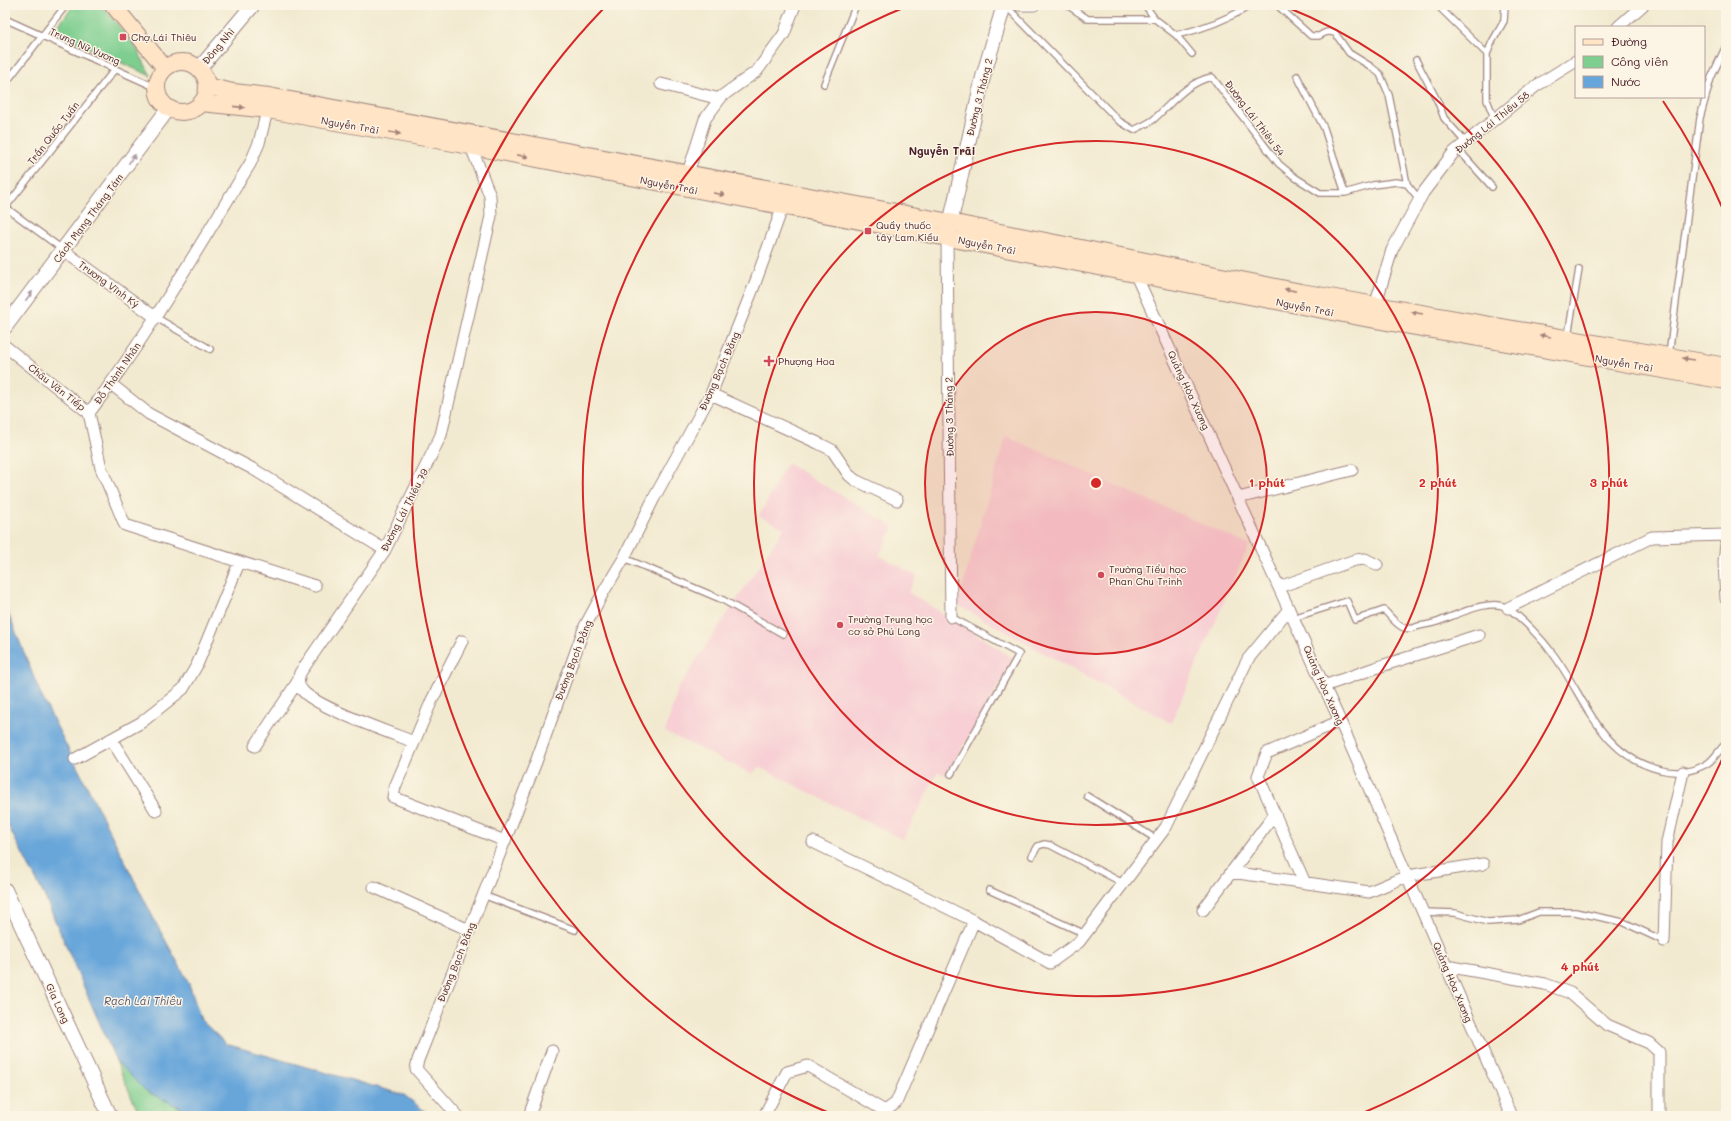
<svg xmlns="http://www.w3.org/2000/svg" width="1731" height="1121" font-family="Mali,sans-serif">
	<style>
		.built { fill: #f7cfd4 }
		.green { fill: #7dce8f; stroke: #64765d }
		.water { fill: #67a6da; stroke: #586282 }
		.lines { fill: none; stroke-linecap: round; stroke-linejoin: round }
		.service-casing { stroke: #9e847e; stroke-width: 8 }
		.minor-casing { stroke: #9e847e; stroke-width: 13 }
		.tertiary-casing { stroke: #9e847e; stroke-width: 16 }
		.secondary-casing { stroke: #9e847e; stroke-width: 18 }
		.service { stroke: #fff; stroke-width: 5.5 }
		.minor { stroke: #fff; stroke-width: 11 }
		.tertiary { stroke: #fff; stroke-width: 14 }
		.secondary { stroke: #ffe4c6; stroke-width: 16 }
		.oneway { fill: #a48278 }
		.oneway2 { fill: #ae9aa0 }
		.ring { fill: none; stroke: #d62828; stroke-width: 2 }
		.poi-dot { fill: #d1495b; stroke: #fcf5e5; stroke-width: 1.5 }
		.labels { text-anchor: middle; stroke-width: 3; stroke-linejoin: round; paint-order: stroke }
		.poi-label { font-size: 10px; fill: #4a1f2b; stroke: #fcf5e5; text-anchor: start }
		.street-label { font-size: 10px; fill: #4a1f2b; stroke: #fcf5e5 }
		.neighbourhood-label { font-size: 11px; font-weight: bold; fill: #4a1f2b; stroke: #fcf5e5 }
		.water-label { font-size: 11px; font-style: italic; fill: #565571; stroke: #fcf5e5 }
		.centre { fill: #d62828; stroke: #fcf5e5; stroke-width: 2 }
		.ring-label { font-size: 12px; text-anchor: middle; font-weight: bold; fill: #d62828; stroke: #fcf5e5; stroke-width: 3; stroke-linejoin: round; paint-order: stroke }
	</style>
	<rect width="100%" height="100%" fill="#fcf5e5"/>
	<filter id="ink" filterUnits="userSpaceOnUse"><feTurbulence type="fractalNoise" baseFrequency=".025" numOctaves="2"/><feDisplacementMap in="SourceGraphic" scale="8" xChannelSelector="R" yChannelSelector="G"/><feConvolveMatrix kernelMatrix="1 2 1 2 8 2 1 2 1" color-interpolation-filters="sRGB"/></filter>
	<filter id="wash" filterUnits="userSpaceOnUse"><feTurbulence type="fractalNoise" baseFrequency=".012" numOctaves="4" result="noise"/><feDisplacementMap in="SourceGraphic" scale="16" xChannelSelector="R" yChannelSelector="G"/><feGaussianBlur stdDeviation="0.9" result="paint"/><feColorMatrix in="noise" values="0 0 0 0 0 0 0 0 0 0 0 0 0 0 0 0 0 1.4 0 .05"/><feComposite in="paint" operator="in"/></filter>
	<g filter="url(#wash)">
		<rect width="100%" height="100%" fill="#f2ead0"/>
		<!-- built -->
		<path class="built" d="M1006,436l243,109 -78,178 -214,-118z
			M787,463l107,64 -15,28 38,21 -9,16 107,67 -69,116 -8,-3 -35,68 -144,-73 -7,7 -87,-42 13,-44 106,-160 -25,-12z"/>
		<!-- green -->
		<path class="green" d="M74,5h28l35,44 14,27 -65,-29 -28,-14 2,-10z
			M116,1061l30,30 52,25h-58z"/>
		<!-- water -->
		<path class="water" d="M5,605l36,90 116,230 31,56 13,39 25,24 178,51 27,21h-233l-52,-25 -30,-30 -72,-166 -39,-75z"/>
	</g>
	<g filter="url(#ink)">
		<g class="lines">
			<!-- service casing -->
			<g class="service-casing">
				<path id="service" d="M1067,5l21,14h67l21,16c27,-6 52,-16 76,-30
					M1145,5l10,14
					M1277,5l34,31h8c6,-4 9,-5 16,-3l14,20 21,13 10,8 9,21 18,89 12,15
					M1437,5l50,49
					M1006,6l113,115 15,9c6,-3 13,-6 19,-10 18,-16 34,-38 59,-43l67,87 17,14 24,15h25l28,-8 23,-3 11,2
					M5,19l152,69
					M1176,35l16,19
					M1416,60l22,42 6,16 22,25
					M1297,76l27,52 21,65
					M5,84l61,-79
					M824,84l32,-79
					M1495,120l-8,-20v-46l5,-12 12,-21 1,-16
					M1458,149l34,38
					M5,207l57,42
					M5,208l110,-139
					M155,317l55,32
					M1568,336l11,-67
					M1669,355l31,-237 11,-40 15,-32
					M624,558l99,42 60,34
					M951,617l68,37 -68,120
					M1293,618l54,-17 8,19 29,-10c6,6 11,13 18,17 5,3 12,1 17,-1 6,-1 12,-2 18,-4 18,-6 55,-26 72,-13 15,11 33,30 44,45 33,44 47,102 108,116 15,4 33,2 47,-7 6,-4 12,-14 18,-20
					M1087,796l69,43
					M1032,856l6,-10 6,-2 6,1 73,38
					M989,890l96,44
					M483,895l92,35
					M1423,912l32,1 33,9 30,-2 21,-8h36l48,10 41,19"/>
			</g>
			<!-- minor casing -->
			<g class="minor-casing">
				<path id="minor" d="M1019,5h15
					M1618,27l25,-22
					M661,84l59,15
					M269,103l-10,40 -9,21c-52,83 -101,170 -161,249l12,55 24,57 190,61
					M686,179l19,-60 17,-23 35,-25 27,-37 11,-29
					M947,238l4,379
					M64,251l91,66
					M1133,269l207,452 171,395
					M1375,306l17,-56 31,-57 31,-41 82,-66 40,-25
					M5,346l84,67
					M111,384l38,30 104,55 132,81
					M711,394l107,49 14,7 17,25 6,5 42,20
					M1238,498l114,-28
					M1726,544l-2,18 2,37
					M1279,587l76,-27 10,-1 12,6
					M1508,608l144,-71 74,-2
					M462,641l-30,59 -37,87 -2,10 112,44
					M1324,686l54,-19 101,-32
					M111,739l45,72
					M414,742c-23,-9 -99,-35 -112,-52 -5,-5 -4,-11 -2,-17l85,-123 56,-115 50,-219 -1,-20 -21,-55
					M255,746l43,-65
					M75,759l67,-37 41,-33 14,-24 42,-102
					M813,842l161,79 76,42 29,-21 87,-115 82,-168 41,-50
					M1231,872l138,20 38,-16 76,-12
					M1305,883l-47,-107 9,-23 73,-32
					M374,887l95,43
					M1203,910l72,-96
					M1664,941l3,-99 16,-70
					M1446,966l99,18 25,9 37,32 42,18 10,9v64
					M458,1116l-42,-47 2,-9 118,-298 49,-136 19,-35 20,-33 30,-60 57,-104 43,-108 29,-80
					M529,1116l23,-65
					M764,1116l23,-44 21,-6 77,45 11,-8 78,-182"/>
			</g>
			<!-- tertiary casing -->
			<g class="tertiary-casing">
				<path id="tertiary" d="M199,69l54,-64
					M948,233l35,-156 21,-72
					M5,327l164,-219
					M5,890l105,226"/>
			</g>
			<!-- secondary casing -->
			<g class="secondary-casing">
				<path id="secondary" d="M113,5l52,63
					M157 87a25 25 0 1 1 50 0a25 25 0 1 1-50 0Z
					M207,86l26,6 36,4 681,126 351,70 425,74
					M201,103l67,7 202,36 894,172 362,63"/>
			</g>
			<!-- service -->
			<use href="#service" class="service"/>
			<!-- minor -->
			<use href="#minor" class="minor"/>
			<!-- tertiary -->
			<use href="#tertiary" class="tertiary"/>
			<!-- secondary -->
			<use href="#secondary" class="secondary"/>
		</g>
		<!-- one-way arrows -->
		<defs><path id="oneway-solid" d="M-6-.8H1V-3.2L6.5 0L1 3.2V.8H-6Z"/></defs>
		<g class="oneway">
			<use href="#oneway-solid" transform="translate(239 107) rotate(6)"/>
			<use href="#oneway-solid" transform="translate(395 133) rotate(10)"/>
			<use href="#oneway-solid" transform="translate(523 156) rotate(11)"/>
			<use href="#oneway-solid" transform="translate(719 194) rotate(11)"/>
			<use href="#oneway-solid" transform="translate(1290 290) rotate(-169)"/>
			<use href="#oneway-solid" transform="translate(1417 313) rotate(-170)"/>
			<use href="#oneway-solid" transform="translate(1545 336) rotate(-170)"/>
			<use href="#oneway-solid" transform="translate(1688 359) rotate(-171)"/>
		</g>
		<g class="oneway2">
			<use href="#oneway-solid" transform="translate(132 159) rotate(-53)"/>
			<use href="#oneway-solid" transform="translate(29 296) rotate(-53)"/>
		</g>
	</g>
	<!-- distance rings -->
	<circle cx="1096" cy="483" r="171" fill="#d62828" fill-opacity=".12"/>
	<g class="ring">
		<circle cx="1096" cy="483" r="171"/>
		<circle cx="1096" cy="483" r="342"/>
		<path d="M1284 6A513 513 0 1 1 908 6"/>
		<path d="M1726 750A684 684 0 0 1 1358 1115M834 1115A684 684 0 0 1 604 8M1663 101A684 684 0 0 1 1726 216"/>
	</g>
	<!-- markers -->
	<g class="poi-dot">
		<rect x="119" y="33" width="8" height="8" rx="2"/>
		<rect x="864" y="227" width="8" height="8" rx="2"/>
		<path d="M767 355h4v4h4v4h-4v4h-4v-4h-4v-4h4z"/>
		<circle cx="1101" cy="575" r="4"/>
		<circle cx="840" cy="625" r="4"/>
	</g>
	<g class="labels">
		<!-- poi labels -->
		<g class="poi-label">
			<text x="131" y="41">Chợ Lái Thiêu</text>
			<text x="876" y="229">Quầy thuốc<tspan x="876" dy="12">tây Lam Kiều</tspan></text>
			<text x="778" y="365">Phượng Hoa</text>
			<text x="1109" y="573">Trường Tiểu học<tspan x="1109" dy="12">Phan Chu Trinh</tspan></text>
			<text x="848" y="623">Trường Trung học<tspan x="848" dy="12">cơ sở Phú Long</tspan></text>
		</g>
		<!-- street labels -->
		<g class="street-label">
			<text transform="translate(85 46) rotate(24)" y="4">Trưng Nữ Vương</text>
			<text transform="translate(218 46) rotate(-50)" y="4">Đông Nhì</text>
			<text transform="translate(979 97) rotate(-76)" y="4">Đường 3 Tháng 2</text>
			<text transform="translate(1255 118) rotate(53)" y="4">Đường Lái Thiêu 54</text>
			<text transform="translate(1492 122) rotate(-39)" y="4">Đường Lái Thiêu 58</text>
			<text transform="translate(350 125) rotate(10)" y="4">Nguyễn Trãi</text>
			<text transform="translate(53 133) rotate(-52)" y="4">Trần Quốc Tuấn</text>
			<text transform="translate(669 185) rotate(11)" y="4">Nguyễn Trãi</text>
			<text transform="translate(88 218) rotate(-53)" y="4">Cách Mạng Tháng Tám</text>
			<text transform="translate(987 245) rotate(11)" y="4">Nguyễn Trãi</text>
			<text transform="translate(109 284) rotate(36)" y="4">Trương Vĩnh Ký</text>
			<text transform="translate(1305 307) rotate(11)" y="4">Nguyễn Trãi</text>
			<text transform="translate(1624 363) rotate(10)" y="4">Nguyễn Trãi</text>
			<text transform="translate(719 371) rotate(-66)" y="4">Đường Bạch Đằng</text>
			<text transform="translate(117 373) rotate(-55)" y="4">Đỗ Thành Nhân</text>
			<text transform="translate(57 387) rotate(38)" y="4">Châu Văn Tiếp</text>
			<text transform="translate(1189 390) rotate(65)" y="4">Quảng Hòa Xương</text>
			<text transform="translate(949 417) rotate(-91)" y="4">Đường 3 Tháng 2</text>
			<text transform="translate(404 510) rotate(-63)" y="4">Đường Lái Thiêu 79</text>
			<text transform="translate(573 660) rotate(-69)" y="4">Đường Bạch Đằng</text>
			<text transform="translate(1324 685) rotate(66)" y="4">Quảng Hòa Xương</text>
			<text transform="translate(456 962) rotate(-68)" y="4">Đường Bạch Đằng</text>
			<text transform="translate(1453 982) rotate(67)" y="4">Quảng Hòa Xương</text>
			<text transform="translate(58 1003) rotate(65)" y="4">Gia Long</text>
		</g>
		<!-- neighbourhood labels -->
		<g class="neighbourhood-label">
			<text x="942" y="155">Nguyễn Trãi</text>
		</g>
		<!-- water labels -->
		<g class="water-label">
			<text x="143" y="1005">Rạch Lái Thiêu</text>
		</g>
	</g>
	<circle cx="1096" cy="483" r="6" class="centre"/>
	<g class="ring-label">
		<text x="1267" y="487">1 phút</text>
		<text x="1438" y="487">2 phút</text>
		<text x="1609" y="487">3 phút</text>
		<text x="1580" y="971">4 phút</text>
	</g>
	<!-- margin -->
	<rect width="1731" height="1121" fill="none" stroke="#fcf5e5" stroke-width="20"/>
	<!-- legend -->
	<rect x="1575" y="26" width="130" height="72" fill="#fcf5e5" stroke="#b59f9b"/>
	<rect x="1583" y="39" width="20" height="6" fill="#ffe4c6" stroke="#b59f9b"/>
	<text x="1611" y="46" font-size="12" fill="#4a1f2b">Đường</text>
	<rect x="1583" y="56" width="20" height="12" fill="#7dce8f" stroke="#b59f9b"/>
	<text x="1611" y="66" font-size="12" fill="#4a1f2b">Công viên</text>
	<rect x="1583" y="76" width="20" height="12" fill="#67a6da" stroke="#b59f9b"/>
	<text x="1611" y="86" font-size="12" fill="#4a1f2b">Nước</text>
</svg>
